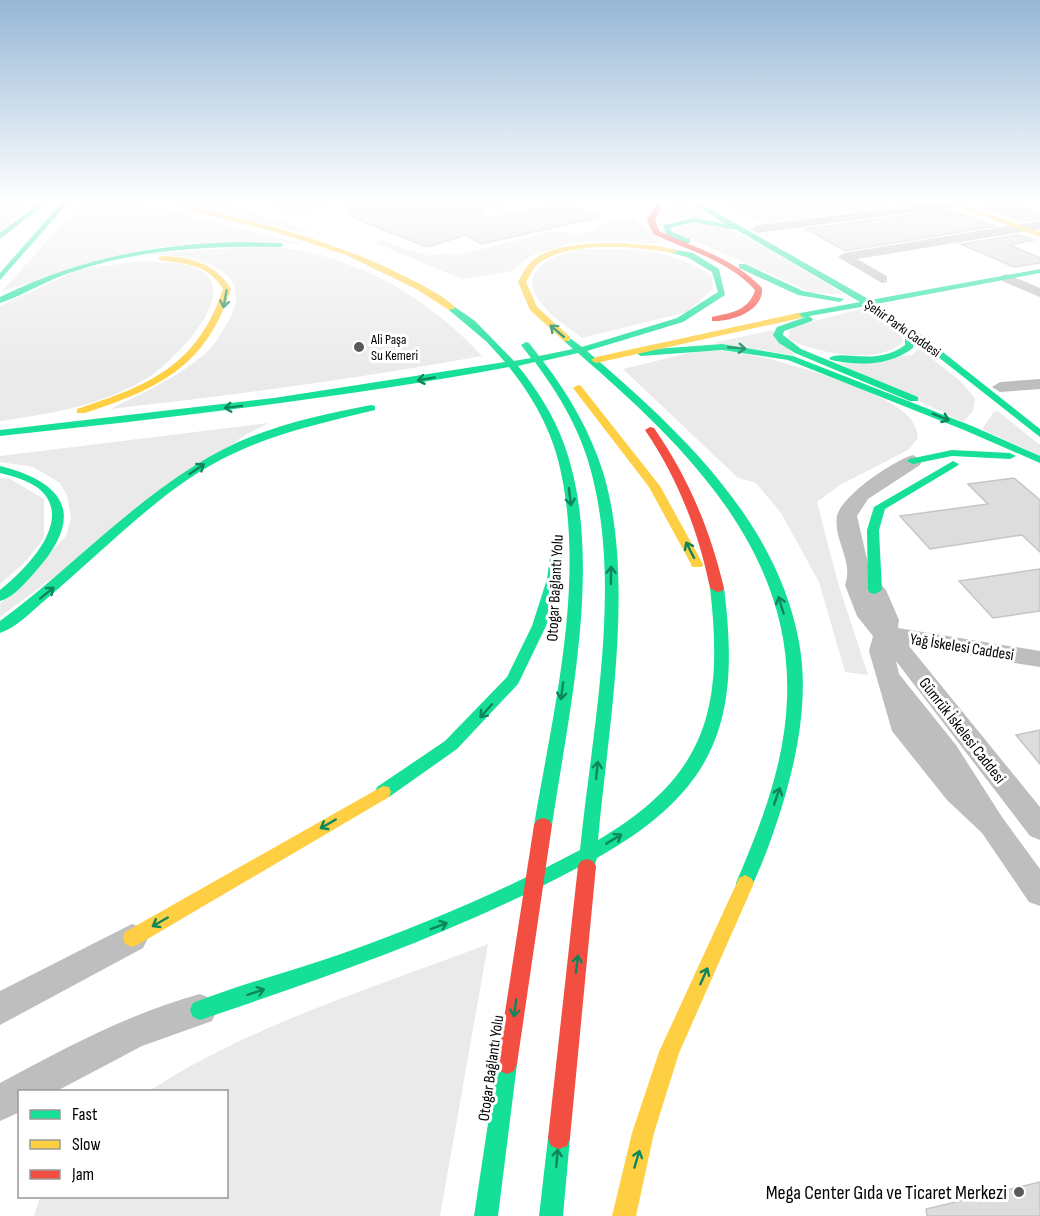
<svg xmlns="http://www.w3.org/2000/svg" width="1040" height="1216" font-family="'Sofia Sans Condensed',sans-serif">
	<style>
		.green { fill: #eaeaea }
		.building { fill: #ddd; stroke: #c5c5c5; stroke-width: 1.5 }
		.lines { fill: none; stroke-linecap: round; stroke-linejoin: round }
		.street { fill: #bebebe; fill-rule: evenodd }
		.fast { fill: #16e098; fill-rule: evenodd }
		.slow { fill: #ffcf43; fill-rule: evenodd }
		.jam { fill: #f24e42; fill-rule: evenodd }
		.oneway { stroke: #0d865b }
		.poi-dot { fill: #595959; stroke: #fff; stroke-width: 2 }
		.labels { text-anchor: middle; stroke-width: 6; stroke-linejoin: round; paint-order: stroke }
		.far-street-label { font-size: 14px; fill: #000; stroke: #fff }
		.far-poi-label { font-size: 14px; fill: #000; stroke: #fff; text-anchor: start }
		.street-label { font-size: 16px; fill: #000; stroke: #fff }
		.near-poi-label { font-size: 20px; fill: #000; stroke: #fff; text-anchor: end }
	</style>
	<rect width="100%" height="100%" fill="#fff"/>
	<!-- green -->
	<path class="green" d="M0,202h34l-34,31z
		M82,202h52l170,42 -42,-3 -107,6 -153,44z
		M173,202h48l88,28 -6,3z
		M256,202h276l-127,27 -67,-26 -41,13z
		M670,202h12l26,15 -32,1 -16,8 -4,-9z
		M720,202h210l-169,21z
		M633,218l3,5 5,1 19,15 -4,5 -49,-4 -40,4 -37,12 -18,15 -50,8 -87,-36 5,-3 50,16 17,-3 6,3 100,-25 15,1 8,3 17,-4 3,-5z
		M697,223l28,4 43,22 76,45 -32,-1 -136,-61 1,-5z
		M265,246c86,7 159,47 217,110 -124,23 -247,39 -372,53 33,-16 66,-31 95,-55 10,-9 17,-22 24,-34 31,-57 -47,-66 -86,-66z
		M580,249c47,0 93,-2 132,28l1,12 -26,23 -105,26c-21,-16 -73,-48 -37,-76 9,-6 24,-9 35,-13z
		M140,261c19,1 46,0 63,11 36,25 -32,91 -54,105 -45,28 -98,37 -149,44v-115l80,-37z
		M865,308l32,21 6,9 -2,6c-27,21 -84,9 -113,-5l2,-9 5,-4z
		M772,330l22,25 -81,-12z
		M919,348l40,32 16,18 -2,13 -10,11 -125,-59 74,-8z
		M697,351c12,0 25,-1 37,1 36,4 147,37 172,62 7,6 11,15 12,24l-10,12 -68,35 -23,17 21,81 30,92 -23,-3 -26,-90 -38,-69 -25,-30 -18,-5 -115,-109z
		M998,411l42,34v11l-58,-27 12,-17z
		M269,423l-24,12 -245,182v-13l66,-68 5,-18 -4,-23 -7,-12 -27,-16 -33,-5v-6z
		M0,478l10,1 34,20v39l-20,25 -24,21z
		M488,944l-48,272h-406l6,-19 186,-1v-104l-77,-1c103,-67 225,-103 339,-147z"/>
	<!-- building -->
	<path class="building" d="M346,202h50l3,6 72,-6 15,17 82,-17 32,15 -119,27 -15,-9 -39,12 -76,-30z
		M1011,202l29,13v4l-15,2 -42,-14z
		M949,210l46,16 -150,25 -39,-22z
		M1019,235l14,5 -23,5 30,13v5l-26,4 -53,-23z
		M1014,478l26,22v52l-18,-17 -92,14 -30,-33 88,-12 -20,-20z
		M1040,569v42l-47,7 -34,-37z
		M1040,730v34l-24,-29z
		M1040,1182v34h-113l-1,-7z"/>
	<g class="lines">
		<!-- street -->
		<path class="street" d="M943,202h32l-6,3 -212,28 -6,-4 6,-4z
			M1040,221v8l-183,30 30,17v6l-5,1 -44,-26 6,-4z
			M1007,274l33,14v9l-38,-16v-6z
			M1040,379v10l-40,3 -8,-5 8,-5z
			M913,455l9,6 -2,4 -52,34 -11,17 13,56 16,18 13,30 -1,8 142,23v16l-131,-21 131,161v33l-10,-4 -134,-175 3,13 57,71 46,72 38,52v37l-11,-4 -47,-69 -35,-33 -55,-69 -23,-80 4,-15 -16,-20 -12,-31c9,-24 -12,-45 -8,-69 4,-20 57,-56 76,-61z
			M132,924l11,4 5,10 -5,10 -143,77v-34z
			M200,994l12,5 5,11 -5,11 -70,25 -87,46h-35v20l-20,9v-38c65,-35 128,-69 200,-89z"/>
		<!-- fast -->
		<path class="fast" d="M41,202h7l-48,37v-6z
			M62,202h7l-69,78v-7z
			M690,202h8l172,98 170,-31v4l-164,31 44,30 120,95v8l-126,-99 -1,10c-24,18 -54,18 -82,12l-2,-2c14,-9 47,9 76,-13v-14l-38,-25 -58,10 4,3 -1,2 -28,10 -1,4 18,14 117,48v4h-8l-115,-48 -16,-10 -6,-8 4,-8 29,-10 -11,1v-4l65,-12 -123,-72 -43,-8 -24,6 2,4 18,7v4h-6l-18,-8 -3,-10 31,-7 32,6z
			M242,242l38,1 4,2 -4,2c-71,-1 -141,2 -208,25 -25,8 -48,23 -72,31v-6c80,-39 154,-53 242,-55z
			M671,249l22,4 26,16 6,26 -42,27 -96,29c90,77 190,169 212,291 10,53 -1,111 -16,161 -9,29 -19,58 -32,85l-6,3 -6,-3 -3,-5c25,-58 49,-120 51,-184 6,-150 -104,-255 -209,-346l-35,8c26,34 47,70 60,111 33,108 5,256 -5,368 109,-64 126,-132 112,-252l7,-4 7,4c17,133 -7,202 -127,270l-4,13 -6,2 -6,-2 -2,-4c-121,65 -249,109 -379,153l-7,-3 -3,-7 3,-7c48,-19 99,-32 148,-49 82,-29 162,-63 239,-104 12,-120 42,-258 12,-375 -10,-42 -32,-79 -57,-113l-17,4c19,23 36,50 46,78 41,112 5,266 -12,381l-3,5 -6,2 -6,-2 -3,-5c19,-113 52,-243 26,-357 -8,-37 -27,-71 -51,-101 -168,31 -339,51 -509,69v-6l274,-32 231,-36 -18,-20 -38,-32 -1,-2 4,-3 23,16 39,40 17,-3 -10,-13 5,-3 3,1 10,13 34,-7 -11,-10 5,-3 15,11 95,-29 41,-26 -6,-20 -25,-15 -16,-4z
			M739,264h6l58,27 41,8 -4,3 -42,-7 -59,-27z
			M722,344l71,12 179,70 68,30v7l-76,-33 -176,-70 -66,-10 -81,6 -5,-3 5,-3z
			M371,405l4,1v4c-82,20 -141,32 -210,86 -42,33 -80,70 -121,105 -12,10 -28,27 -44,32v-12c79,-58 145,-135 236,-178 42,-19 89,-29 135,-38z
			M952,450l58,3 6,3 -6,3 -58,-3 -39,8 -6,-3 2,-2z
			M953,461l6,3 -2,2 -72,43 -6,21 3,60 -7,4 -5,-1 -2,-3 -1,-60 7,-23z
			M0,466c68,17 85,51 35,106 -9,10 -22,26 -35,29v-11c25,-20 77,-71 38,-102 -11,-8 -25,-12 -38,-15z
			M557,546l6,4 -2,29 -15,47 -28,58 -61,65 -68,48 -6,1 -6,-1 -2,-5 2,-5 68,-46 62,-64 25,-51 15,-47 4,-29z
			M507,1054l7,3 3,7 -19,152h-24l23,-152 3,-7z
			M559,1127l8,3 3,8 -7,78h-24l9,-78 3,-8z"/>
		<!-- slow -->
		<path class="slow" d="M158,202h11c81,18 163,37 237,75 16,8 37,18 50,31l-7,2 -33,-21 -70,-34 -74,-24z
			M945,202h9l86,30v5z
			M623,243l36,3 19,5 -4,2c-38,-6 -102,-13 -135,10 -6,4 -9,13 -13,19l11,25 33,30v4h-6l-34,-31 -12,-28c4,-6 7,-15 13,-20 19,-19 66,-19 92,-19z
			M162,256c29,1 53,7 69,33 -25,78 -73,100 -146,124h-8v-4c73,-24 120,-43 146,-120 -15,-25 -38,-25 -64,-29l-1,-2z
			M798,313l4,3 -1,2 -205,45 -5,-3 5,-3z
			M578,385l3,1 79,100 43,78 -1,3h-10l-1,-3 -42,-77 -76,-99z
			M383,786l6,1 2,5 -2,5 -250,147 -7,3 -7,-3 -2,-6 2,-6z
			M745,875l6,3 3,5 -75,170 -25,80 -18,83h-24l20,-83 27,-81 80,-174z"/>
		<!-- jam -->
		<path class="jam" d="M658,202h6l-9,18 4,11c36,17 75,27 103,57 2,23 -31,34 -50,33v-4c18,-4 37,-6 43,-27 -27,-30 -66,-39 -102,-56l-6,-14z
			M650,427l4,1c34,49 56,101 70,160l-2,3 -5,1 -7,-4c-12,-58 -32,-109 -65,-158z
			M543,818l6,2 3,5 -35,239 -3,7 -7,3 -7,-3 -3,-7 37,-239 3,-5z
			M587,859l6,2 3,5 -26,272 -3,8 -8,3 -8,-3 -3,-8 30,-272 3,-5z"/>
	</g>
	<!-- one-way arrows -->
	<defs><path id="oneway-shaft" d="M-6 0H5M1.5-3L5.5 0L1.5 3" fill="none" stroke-width="1.6" stroke-linecap="round" stroke-linejoin="round" transform="scale(1.5)"/></defs>
	<g class="oneway">
		<use href="#oneway-shaft" transform="translate(225 299) rotate(100)"/>
		<use href="#oneway-shaft" transform="translate(557 331) rotate(-139)"/>
		<use href="#oneway-shaft" transform="translate(737 348) rotate(5)"/>
		<use href="#oneway-shaft" transform="translate(426 379) rotate(170)"/>
		<use href="#oneway-shaft" transform="translate(233 407) rotate(173)"/>
		<use href="#oneway-shaft" transform="translate(941 417) rotate(22)"/>
		<use href="#oneway-shaft" transform="translate(197 469) rotate(-34)"/>
		<use href="#oneway-shaft" transform="translate(570 497) rotate(83)"/>
		<use href="#oneway-shaft" transform="translate(690 550) rotate(-117)"/>
		<use href="#oneway-shaft" transform="translate(611 575) rotate(-89)"/>
		<use href="#oneway-shaft" transform="translate(47 593) rotate(-39)"/>
		<use href="#oneway-shaft" transform="translate(781 605) rotate(-107)"/>
		<use href="#oneway-shaft" transform="translate(562 691) rotate(98)"/>
		<use href="#oneway-shaft" transform="translate(486 711) rotate(132)"/>
		<use href="#oneway-shaft" transform="translate(597 770) rotate(-84)"/>
		<use href="#oneway-shaft" transform="translate(777 796) rotate(-71)"/>
		<use href="#oneway-shaft" transform="translate(328 824) rotate(150)"/>
		<use href="#oneway-shaft" transform="translate(614 839) rotate(-31)"/>
		<use href="#oneway-shaft" transform="translate(160 922) rotate(150)"/>
		<use href="#oneway-shaft" transform="translate(439 926) rotate(-21)"/>
		<use href="#oneway-shaft" transform="translate(577 964) rotate(-83)"/>
		<use href="#oneway-shaft" transform="translate(704 976) rotate(-66)"/>
		<use href="#oneway-shaft" transform="translate(256 992) rotate(-18)"/>
		<use href="#oneway-shaft" transform="translate(515 1008) rotate(98)"/>
		<use href="#oneway-shaft" transform="translate(557 1158) rotate(-85)"/>
		<use href="#oneway-shaft" transform="translate(637 1159) rotate(-73)"/>
	</g>
	<!-- sky -->
	<linearGradient id="sky" x2="0" y2="1"><stop stop-color="#96b7d6"/><stop offset="0.54" stop-color="#fff"/><stop offset="1" stop-color="#fff" stop-opacity="0"/></linearGradient>
	<rect width="1040" height="372" fill="url(#sky)"/>
	<!-- markers -->
	<g class="poi-dot">
		<circle cx="359" cy="347" r="6"/>
		<circle cx="1019" cy="1192" r="6"/>
	</g>
	<g class="labels">
		<!-- far-street labels -->
		<g class="far-street-label">
			<text transform="translate(903 328) rotate(35)" y="5">Şehir Parkı Caddesi</text>
		</g>
		<!-- far-poi labels -->
		<g class="far-poi-label">
			<text x="371" y="344">Ali Paşa<tspan x="371" dy="16">Su Kemeri</tspan></text>
		</g>
		<!-- street labels -->
		<g class="street-label">
			<text transform="translate(554 588) rotate(-87)" y="6">Otogar Bağlantı Yolu</text>
			<text transform="translate(962 646) rotate(9)" y="6">Yağ İskelesi Caddesi</text>
			<text transform="translate(963 730) rotate(52)" y="6">Gümrük İskelesi Caddesi</text>
			<text transform="translate(490 1068) rotate(-82)" y="6">Otogar Bağlantı Yolu</text>
		</g>
		<!-- near-poi labels -->
		<g class="near-poi-label">
			<text x="1007" y="1199">Mega Center Gıda ve Ticaret Merkezi</text>
		</g>
	</g>
	<!-- legend -->
	<rect x="18" y="1090" width="210" height="108" fill="#ffffff" stroke="#999999" stroke-width="1.5"/>
	<rect x="30" y="1110" width="30" height="9" fill="#16e098" stroke="#999999" stroke-width="1.5"/>
	<text x="72" y="1120" font-size="18" fill="#000000">Fast</text>
	<rect x="30" y="1140" width="30" height="9" fill="#ffcf43" stroke="#999999" stroke-width="1.5"/>
	<text x="72" y="1150" font-size="18" fill="#000000">Slow</text>
	<rect x="30" y="1170" width="30" height="9" fill="#f24e42" stroke="#999999" stroke-width="1.5"/>
	<text x="72" y="1180" font-size="18" fill="#000000">Jam</text>
</svg>
